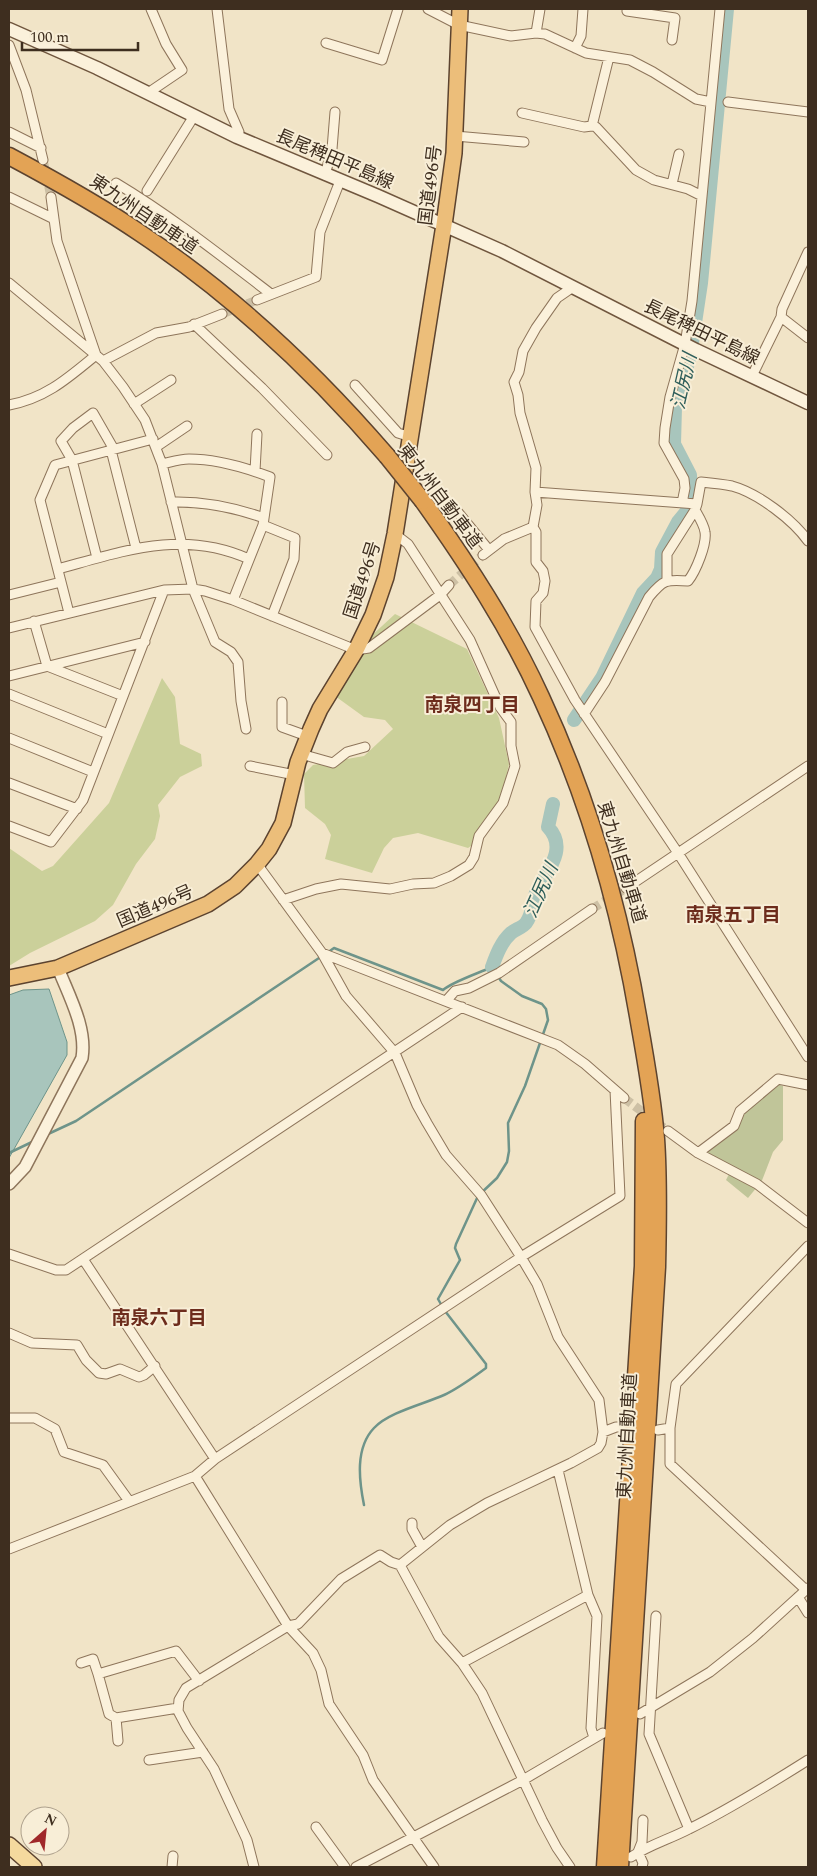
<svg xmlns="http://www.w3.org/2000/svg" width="817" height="1876" font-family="Spectral,'Noto Sans JP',serif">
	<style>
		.green { fill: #cbd09a }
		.cemetery { fill: #c0c599 }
		.water { fill: #a8c5bc; stroke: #6e948a }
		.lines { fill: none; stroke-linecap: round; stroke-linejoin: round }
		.stream { stroke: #6e948a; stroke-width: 2.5 }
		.river { stroke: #a8c5bc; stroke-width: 14 }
		.minor-tunnel { stroke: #cdc0a5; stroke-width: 9; stroke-dasharray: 9 4.5; stroke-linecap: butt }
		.minor-casing { stroke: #8e755b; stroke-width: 11 }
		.tertiary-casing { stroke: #8e755b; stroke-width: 14 }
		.secondary-casing { stroke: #70563e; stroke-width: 15 }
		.primary-casing { stroke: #5c432f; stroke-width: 18 }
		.trunk-casing { stroke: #5c432f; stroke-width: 18 }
		.motorway-casing { stroke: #5c432f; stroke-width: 19 }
		.minor { stroke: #fbf1db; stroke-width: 9 }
		.tertiary { stroke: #fbf1db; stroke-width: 11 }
		.secondary { stroke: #fbf1db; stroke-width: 12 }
		.primary { stroke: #f5d99e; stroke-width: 15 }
		.trunk { stroke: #ecbe7a; stroke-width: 15 }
		.motorway { stroke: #e3a355; stroke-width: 16 }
		.motorway-bridge-casing { stroke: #5c432f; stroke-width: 19; stroke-linecap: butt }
		.motorway-bridge { stroke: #e3a355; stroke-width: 16 }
		.labels { text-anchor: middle; stroke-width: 4; stroke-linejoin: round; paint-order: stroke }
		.street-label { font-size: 18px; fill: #3e2e1f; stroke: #f8eed7 }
		.water-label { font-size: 19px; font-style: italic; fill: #2e5e5a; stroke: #f8eed7 }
		.neighbourhood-label { font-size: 19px; font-weight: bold; fill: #6d2c1c; stroke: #f8eed7 }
	</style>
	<rect width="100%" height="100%" fill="#f1e4c7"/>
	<!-- green -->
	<path class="green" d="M395,614l72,35 32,69 10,46 -8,36 -23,41 -10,7 -50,-15 -25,5 -9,10 -12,25 -47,-14 6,-24 -6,-11 -20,-16 -1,-34 9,-9 51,-9 29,-27 -8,-9 -21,-3 -29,-21 34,-58z
		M162,678l13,19 5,47 21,10 1,12 -22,11 -22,28 2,11 -5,23 -19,25 -23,41 -18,16 -65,32 -21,13v-118l33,23 11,-5 56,-63z"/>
	<!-- cemetery -->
	<path class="cemetery" d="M777,1084l6,2v54l-10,12 -12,31 -56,-29 32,-27 7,-14z
		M730,1172l27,15 -9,11 -22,-18z"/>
	<!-- water -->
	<path class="water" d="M49,989l18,53v13l-58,103v-163l14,-5z"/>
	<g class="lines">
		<!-- stream -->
		<path class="stream" d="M327,953l7,-5 109,42c9,-8 36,-17 49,-23l9,14 21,15 20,8 4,5 2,11 -23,66 -17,37 1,28 -2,11 -10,16 -19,18 -22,48 -1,4 5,12 -22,39 4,7
			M46,1135l30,-14 246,-165
			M9,1153l25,-12
			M364,1505c-5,-25 -9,-57 10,-77 15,-16 50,-24 70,-33 15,-7 28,-17 42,-27v-4l-41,-53"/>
		<!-- river -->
		<path class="river" d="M574,720l28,-42 41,-85 14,-15 4,-9 1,-17 16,-30 9,-11 4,-14 -1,-22 -16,-31 1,-37 15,-51 11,-73 26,-274
			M492,967c4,-11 9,-25 19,-34 5,-4 11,-5 15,-10 7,-9 6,-20 10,-30 10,-21 33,-44 12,-66l5,-23"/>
		<!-- minor-tunnel -->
		<path class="minor-tunnel" d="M43,160l8,37
			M222,314l35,-14
			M449,585l34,-30
			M592,909l34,-21
			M624,1098l44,33"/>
		<!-- minor casing -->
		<g class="minor-casing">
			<path id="minor" d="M217,9l12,100 10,23 -2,5
				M428,9l31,16 52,11 25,-3 9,1 41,19 44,7 23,12 43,27 15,3
				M628,9l-1,2 48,7 -3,22
				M536,33l4,-24
				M326,43l56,17 16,-51
				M9,45l17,45 17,70
				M575,48l6,-12 2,-27
				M609,57l-17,69 4,1 40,43 18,10 34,9 14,7
				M148,93l34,-23 -16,-26 -15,-35
				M728,102l80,10
				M522,113l62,14 8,-1
				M9,132l32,16
				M455,136l69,6
				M325,175l7,-26 3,-37
				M116,183c55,33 104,72 155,111
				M672,184l7,-30
				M147,191l47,-75
				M9,197l45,22
				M51,197l6,44 39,114
				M9,283l94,78 20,26 22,33 17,44 31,125 22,53 16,10 7,10 3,39 5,28
				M257,300l59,-23 4,-45 20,-51
				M781,317l27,21
				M194,324l68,64 65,67
				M103,361l53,-28 33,-6 33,-13
				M752,376l29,-59 1,-8 26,-57
				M355,385l43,48 13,4
				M134,404l37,-24
				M9,405c37,-7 59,-27 87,-50
				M156,447l31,-21
				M162,464c9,-2 18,-5 27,-5 27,0 55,8 81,18l-7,48 -30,75
				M255,471l2,-37
				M535,492l1,-24 -16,-55 -2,-18 -4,-13 5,-10 4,-21 13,-23 21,-30 16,-11
				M171,502c32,-1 62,5 93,16
				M682,503l3,-15 -1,-9 -20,-36 1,-15 5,-31 15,-53 7,-43 28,-292
				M457,511l32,39
				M263,525l32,13 -1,21 -22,57
				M533,527l3,5v30l7,9 2,10 -2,12 -7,8 -1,26 40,73 103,153 130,204
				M483,555l21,-16 29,-12 4,-22 -2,-13 162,12 4,-22c10,1 21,2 31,4 26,7 61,34 76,55
				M97,558l-25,-98 -11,-19 12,-13 20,-15 19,33 -1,4 25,98
				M58,569c66,-18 124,-40 191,-10
				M667,580v-26l28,-44
				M9,595l52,-13
				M69,613l-29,-113 15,-35 98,-26
				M34,621l13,45
				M9,628l155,-38 29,-1 12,2 28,9 123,50 13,-2 71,-53 9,-10
				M47,666l76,30
				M9,676l136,-34
				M9,694l99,40
				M282,702v25l25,9
				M584,714l21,-32 44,-85c14,-17 17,-18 39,-16 8,-10 19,-37 17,-49 -1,-7 -6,-15 -10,-22l2,-6
				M9,738l84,34
				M301,754l32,9 14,-11 18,-5
				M250,766l45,9
				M9,783l68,26
				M9,826l42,16 32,-42 81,-210
				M257,864l65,89 24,43 49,57 22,52 10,18 19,32 35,40 40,62 16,27 21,53 41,63 4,32 -2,11 -3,5 -27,15 -84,40 -37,22 -50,40
				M626,888l182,-122
				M283,900l33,-11 25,-5 49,5 23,-5 21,-1 17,-7 18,-11 5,-8 5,-21 24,-33 12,-37 -4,-20v-24l-11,-15 -30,-67 -62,-96 -13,-10
				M322,953l236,92 27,19 39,34
				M446,1001l9,-10 14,-3 30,-15 93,-64
				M668,1131l30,22 59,31 51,39
				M698,1153l36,-27 6,-15 38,-32 30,6
				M9,1254l47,16h10l396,-263
				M83,1259l132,200
				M9,1333l23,10 45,2 9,15 13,13 7,1 14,-5 19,8 5,-2 11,-9
				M9,1418h26l20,11 9,23 39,13 26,36
				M658,1430l12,-2
				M603,1432l13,-5h9
				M558,1470l30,125 9,21 -6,112 3,10
				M195,1476l93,150 25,27 8,17 8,34 34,51 10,25 61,87
				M412,1523v6l10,18
				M9,1549l186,-73 20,-17 306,-202 99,-61 -5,-106
				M806,1590l-136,-126v-36l6,-44 132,-138
				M798,1597l10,16
				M656,1616l-7,118 40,95
				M81,1663l12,-4 5,15
				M462,1663l126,-68
				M640,1714l70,-42 43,-34 55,-50
				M116,1718l62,-10
				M118,1741l-2,-23 -7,-4 -11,-40 78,-23 23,30
				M149,1760l54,-8
				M316,1827l29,40
				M631,1857c18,-12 39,-18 58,-28 41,-20 81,-45 119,-69
				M172,1867l1,-11
				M254,1867l-7,-27 -33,-71 -27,-41 -9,-17 1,-11 7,-12 102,-62 10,-2 43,-45 39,-24 11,7 9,3 39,72 23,26 20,30 60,127 15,28 13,19
				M356,1867l167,-87 80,-47
				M642,1867l1,-4 -5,-11 4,-10 1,-22"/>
		</g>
		<!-- tertiary casing -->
		<g class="tertiary-casing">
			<path id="tertiary" d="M9,1184l16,-17 57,-109c5,-30 -13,-62 -24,-90"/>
		</g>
		<!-- secondary casing -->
		<g class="secondary-casing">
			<path id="secondary" d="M9,29l88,39 140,69 141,59 124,55 194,99 112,53"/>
		</g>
		<!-- primary casing -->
		<g class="primary-casing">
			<path id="primary" d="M9,1845l25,22"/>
		</g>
		<!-- trunk casing -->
		<g class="trunk-casing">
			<path id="trunk" d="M9,978l49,-10 150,-64 27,-18 22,-22 12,-15 14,-26 15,-61 13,-33 9,-20 36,-59 17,-35 13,-38 9,-43 49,-309 10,-72 6,-144"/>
		</g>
		<!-- motorway casing -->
		<g class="motorway-casing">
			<path id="motorway" d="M9,156c45,24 89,48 131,77 93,62 174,138 247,223
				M423,501c44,62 86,126 118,196 49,105 79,211 98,325 7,39 14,78 17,117 3,43 2,85 1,128l-37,600
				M605,1867l38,-601 1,-145"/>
		</g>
		<!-- minor -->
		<use href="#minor" class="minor"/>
		<!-- tertiary -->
		<use href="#tertiary" class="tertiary"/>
		<!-- secondary -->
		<use href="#secondary" class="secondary"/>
		<!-- primary -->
		<use href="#primary" class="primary"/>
		<!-- trunk -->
		<use href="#trunk" class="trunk"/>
		<!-- motorway -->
		<use href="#motorway" class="motorway"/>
		<!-- motorway-bridge casing -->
		<g class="motorway-bridge-casing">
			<path id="motorway-bridge" d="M387,456l36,45"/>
		</g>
		<!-- motorway-bridge -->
		<use href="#motorway-bridge" class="motorway-bridge"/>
	</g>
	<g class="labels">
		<!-- street labels -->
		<g class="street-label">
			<text transform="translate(335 159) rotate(23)" y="6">長尾稗田平島線</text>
			<text transform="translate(430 185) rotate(-83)" y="6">国道496号</text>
			<text transform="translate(144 214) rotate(34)" y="6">東九州自動車道</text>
			<text transform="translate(702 332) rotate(26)" y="6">長尾稗田平島線</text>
			<text transform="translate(440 496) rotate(53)" y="6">東九州自動車道</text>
			<text transform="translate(362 580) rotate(-72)" y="6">国道496号</text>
			<text transform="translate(622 862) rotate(73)" y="6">東九州自動車道</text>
			<text transform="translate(155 906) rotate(-23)" y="6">国道496号</text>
			<text transform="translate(627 1436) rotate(-87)" y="6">東九州自動車道</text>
		</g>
		<!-- water labels -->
		<g class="water-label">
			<text transform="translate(683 381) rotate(-77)" y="7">江尻川</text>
			<text transform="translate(540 890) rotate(-66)" y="7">江尻川</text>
		</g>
		<!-- neighbourhood labels -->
		<g class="neighbourhood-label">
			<text x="472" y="711">南泉四丁目</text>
			<text x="733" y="921">南泉五丁目</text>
			<text x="159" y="1324">南泉六丁目</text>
		</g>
	</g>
	<!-- border -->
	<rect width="817" height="1876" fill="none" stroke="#3e2e1f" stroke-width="20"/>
	<!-- north arrow -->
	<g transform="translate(45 1831) rotate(27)"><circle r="24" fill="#f8eed7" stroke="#aea18d"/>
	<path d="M0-4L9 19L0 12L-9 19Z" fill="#a0282a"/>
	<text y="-8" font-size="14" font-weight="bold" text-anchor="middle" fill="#3e2e1f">N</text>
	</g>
	<!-- scale -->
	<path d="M22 42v8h116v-8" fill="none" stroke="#3e2e1f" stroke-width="2.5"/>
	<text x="30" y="42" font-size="15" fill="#3e2e1f" stroke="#f8eed7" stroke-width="4" paint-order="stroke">100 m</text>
</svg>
